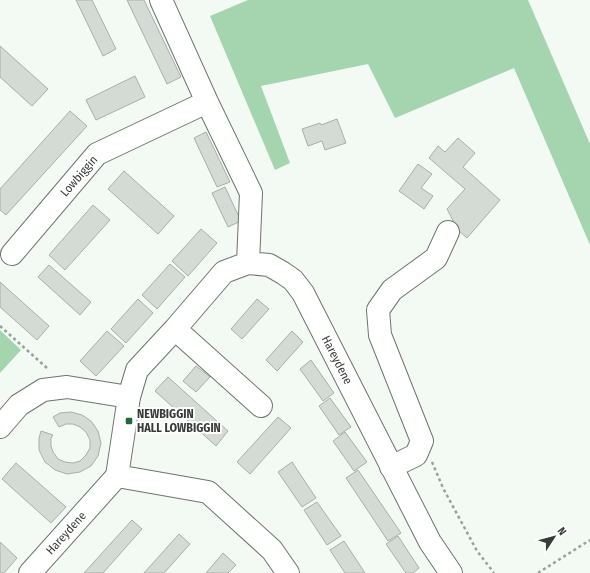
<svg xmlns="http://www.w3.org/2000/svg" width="590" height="573" font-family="'Fira Sans Condensed',sans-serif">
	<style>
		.green { fill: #a4d5ae }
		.building { fill: #d3dbd4; stroke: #a8afa9 }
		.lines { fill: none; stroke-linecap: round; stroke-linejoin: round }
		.minor-casing { stroke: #6d746e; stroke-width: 24 }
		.path { stroke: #9aa09b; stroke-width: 2.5; stroke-dasharray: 3 3; stroke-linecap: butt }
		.minor { stroke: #fff; stroke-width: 22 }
		.poi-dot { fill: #1f6a39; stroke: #fff; stroke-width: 1.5 }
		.labels { text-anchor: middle; stroke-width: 4; stroke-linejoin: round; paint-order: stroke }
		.street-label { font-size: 12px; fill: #383c39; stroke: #fff }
		.poi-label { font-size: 12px; font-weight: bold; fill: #383c39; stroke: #fff; text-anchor: start }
	</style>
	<rect width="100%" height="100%" fill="#f2faf3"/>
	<!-- green -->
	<path class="green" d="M248,0h280l62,144v101l-76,-177 -119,50 -27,-54 -107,22 29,77 -15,7 -65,-154z
		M0,330l21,20 -21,23z"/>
	<!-- building -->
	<path class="building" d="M76,0h16l24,49 -13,7z
		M127,0h17l37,77 -14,7z
		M0,46l48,43 -16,17 -32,-29z
		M135,76l10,21 -49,23 -10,-20z
		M70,111l17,15 -81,89 -6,-5v-21z
		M337,119l9,24 -21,7 -3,-9 -14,5 -6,-17 18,-6 1,2z
		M206,132l24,50 -13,5 -23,-49z
		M458,138l17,15 -12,14 37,33 -33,38 -9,-8 -11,-21 18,-20 -36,-31 9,-12 7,6z
		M418,164l14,10 -11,14 12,8 -9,13 -25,-18z
		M124,171l50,45 -16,18 -50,-45z
		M225,187l16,34 -13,6 -16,-34z
		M93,205l17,15 -45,50 -16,-15z
		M201,229l16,14 -29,33 -16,-15z
		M170,264l15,13 -28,32 -15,-14z
		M49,265l42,37 -11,13 -42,-38z
		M0,282l49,44 -12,14 -37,-33z
		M138,299l15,14 -27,30 -15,-14z
		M257,299l12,10 -27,30 -11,-10z
		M107,331l17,15 -28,30 -16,-15z
		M292,331l11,11 -26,29 -11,-11z
		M311,360l23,33 -11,8 -23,-32z
		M196,366l14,11 -14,15 -13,-11z
		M168,377l60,54 -12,15 -61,-55z
		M330,398l21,29 -12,8 -20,-29z
		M71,412l11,3 9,6 7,10 3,12 -3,13 -7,10 -11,6 -13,2 -12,-4 -10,-8 -6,-12v-12l2,-7 12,4 -2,3v8l2,6 5,7 7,3 8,1 7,-2 6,-6 4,-7v-8l-4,-8 -6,-5 -7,-3h-7l-7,3 -6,-10 7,-4z
		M278,417l13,11 -41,46 -13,-12z
		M345,432l22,30 -13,9 -21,-30z
		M292,462l24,36 -14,9 -24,-35z
		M16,463l50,44 -15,16 -49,-44z
		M358,470l43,63 -13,8 -42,-63z
		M317,502l24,34 -14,9 -23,-35z
		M132,520l10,9 -39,44h-19z
		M179,534l11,10 -26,29h-20z
		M398,536l21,32 -6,5h-7l-20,-29z
		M344,541l21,32h-20l-15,-23z
		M0,542l17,16 -13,15h-4z
		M223,553l13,12 -8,8h-22z"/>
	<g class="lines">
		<!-- minor casing -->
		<g class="minor-casing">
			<path id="minor" d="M161,0l46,102 44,91 -3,70
				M12,254l85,-100 110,-52
				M175,329l86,77
				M0,427l19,-22 24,-15 24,-3 62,10
				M391,467l25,-12 6,-14 -42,-106 -2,-25 14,-20 44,-32 12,-26
				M117,476l91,16 64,58 16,23
				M30,573l87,-97 12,-79 8,-27 38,-41 49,-57 24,-9 21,2 14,8 10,7 10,13 127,249 21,31"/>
		</g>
		<!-- path -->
		<path class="path" d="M0,326l47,42v3
			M432,462l11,26 34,63 17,22
			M538,573l52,-33"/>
		<!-- minor -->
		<use href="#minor" class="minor"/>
	</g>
	<!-- markers -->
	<rect class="poi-dot" x="125" y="417" width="8" height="8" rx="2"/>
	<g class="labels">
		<!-- street labels -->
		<g class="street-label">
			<text transform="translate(79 176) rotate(-49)" y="4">Lowbiggin</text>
			<text transform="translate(337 360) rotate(63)" y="4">Hareydene</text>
			<text transform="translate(66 533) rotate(-48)" y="4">Hareydene</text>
		</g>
		<!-- poi labels -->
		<g class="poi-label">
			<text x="137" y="418">NEWBIGGIN<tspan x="137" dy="14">HALL LOWBIGGIN</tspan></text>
		</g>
	</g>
	<!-- north arrow -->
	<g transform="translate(554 537) rotate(54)" stroke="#ffffff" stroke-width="3" paint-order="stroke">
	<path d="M0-3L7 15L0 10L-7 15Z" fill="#383c39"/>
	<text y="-6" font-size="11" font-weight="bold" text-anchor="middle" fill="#383c39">N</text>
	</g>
</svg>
